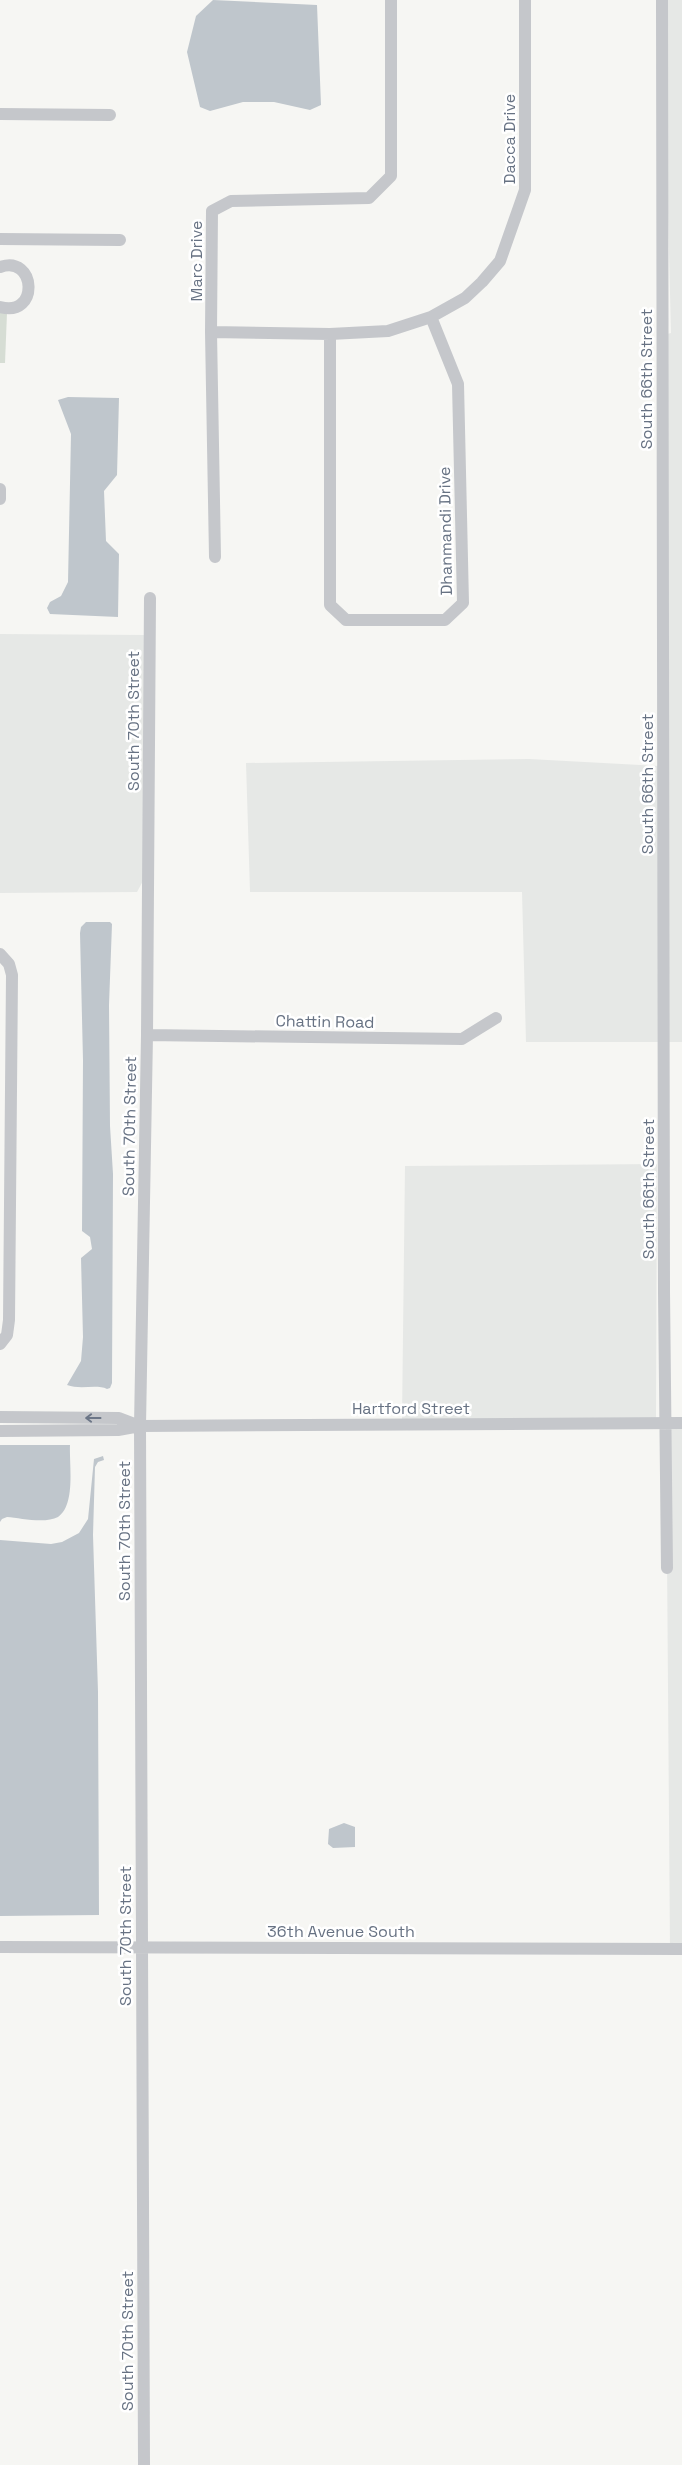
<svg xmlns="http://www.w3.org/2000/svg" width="682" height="2465" font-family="'Space Grotesk',sans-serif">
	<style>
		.built { fill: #e6e8e6 }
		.green { fill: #d6ddd4 }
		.water { fill: #bfc6cc }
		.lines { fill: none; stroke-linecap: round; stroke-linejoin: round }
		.minor { stroke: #c5c7cb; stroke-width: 12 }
		.oneway { stroke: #6c7687 }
		.labels { text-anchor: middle; stroke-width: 5; stroke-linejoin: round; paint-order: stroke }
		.street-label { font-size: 16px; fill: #677283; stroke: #fff }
	</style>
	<rect width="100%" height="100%" fill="#f6f6f3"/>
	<!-- built -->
	<path class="built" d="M666,0h16v1042h-14l-1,-708 4,-1 -4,-161z
		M0,634l145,1 -1,244 -7,13 -137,1z
		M529,759l130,7v276h-133l-4,-150h-272l-4,-129z
		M657,1164l-1,254 -254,2 3,-254z
		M666,1424h16v527h-12z"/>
	<!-- green -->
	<path class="green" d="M0,313h7l-2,50h-5z"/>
	<!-- water -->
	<path class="water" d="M213,0l104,5 4,100 -11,5 -36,-8h-31l-33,9 -10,-4 -13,-55 9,-36z
		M68,397l51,1 -2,77 -13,16 2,50 13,13 -1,63 -68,-3 -3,-6 3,-6 11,-6 7,-14 3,-148 -13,-34z
		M86,922h24l2,2 -3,81 1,121 3,48 -1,209 -2,5 -3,1c-10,-5 -27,1 -40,-4l14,-24 2,-24 -2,-79 11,-9 -2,-12 -8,-6 1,-171 -3,-127 1,-6z
		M0,1445h70c-1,19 6,60 -12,72 -13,7 -38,1 -51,0l-5,2 -2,3z
		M103,1456l1,4 -6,2 -3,5 -2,68 5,157 1,223 -99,1v-376l51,4 11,-2 17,-9 9,-14 6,-60z
		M344,1823l11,4v20l-22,1 -5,-4 1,-15z"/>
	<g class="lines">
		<!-- minor -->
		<path class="minor" d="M662,0l2,1292 3,276
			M0,114l110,1
			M0,239l120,1
			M0,267c36,-13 40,51 0,40
			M211,332l119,2 58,-3 43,-14 34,-19 17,-16 18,-21 25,-71v-190
			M330,334v271l16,15h99l18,-17 -5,-219 -27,-67
			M0,489v10
			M215,557l-4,-225 1,-121 19,-10 138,-3 22,-22v-176
			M0,954l9,10 3,11 -3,345 -2,15 -7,9
			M147,1035l315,4 34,-21
			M0,1417l119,1 21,8
			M0,1431l118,-1 22,-4 542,-3
			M0,1947l682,2
			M144,2465l-4,-1039 7,-391 3,-437"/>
	</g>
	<!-- one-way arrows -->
	<defs><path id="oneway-shaft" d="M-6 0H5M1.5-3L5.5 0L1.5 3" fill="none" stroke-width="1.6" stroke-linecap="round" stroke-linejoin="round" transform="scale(1.25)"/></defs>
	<use class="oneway" href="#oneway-shaft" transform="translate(93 1418) rotate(-180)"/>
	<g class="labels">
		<!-- street labels -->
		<g class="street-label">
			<text transform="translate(509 139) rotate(-90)" y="6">Dacca Drive</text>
			<text transform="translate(196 261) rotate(-90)" y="6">Marc Drive</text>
			<text transform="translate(646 379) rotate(-90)" y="6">South 66th Street</text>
			<text transform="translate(445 531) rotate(-91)" y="6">Dhanmandi Drive</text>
			<text transform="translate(133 721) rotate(-90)" y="6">South 70th Street</text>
			<text transform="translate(647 784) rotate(-90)" y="6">South 66th Street</text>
			<text transform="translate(325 1021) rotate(1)" y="6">Chattin Road</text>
			<text transform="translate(129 1126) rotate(-89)" y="6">South 70th Street</text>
			<text transform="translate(648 1189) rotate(-90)" y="6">South 66th Street</text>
			<text x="411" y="1414">Hartford Street</text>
			<text transform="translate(124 1531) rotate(-90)" y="6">South 70th Street</text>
			<text x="341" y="1937">36th Avenue South</text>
			<text transform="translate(125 1936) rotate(-90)" y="6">South 70th Street</text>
			<text transform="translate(127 2341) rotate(-90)" y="6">South 70th Street</text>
		</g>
	</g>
</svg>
